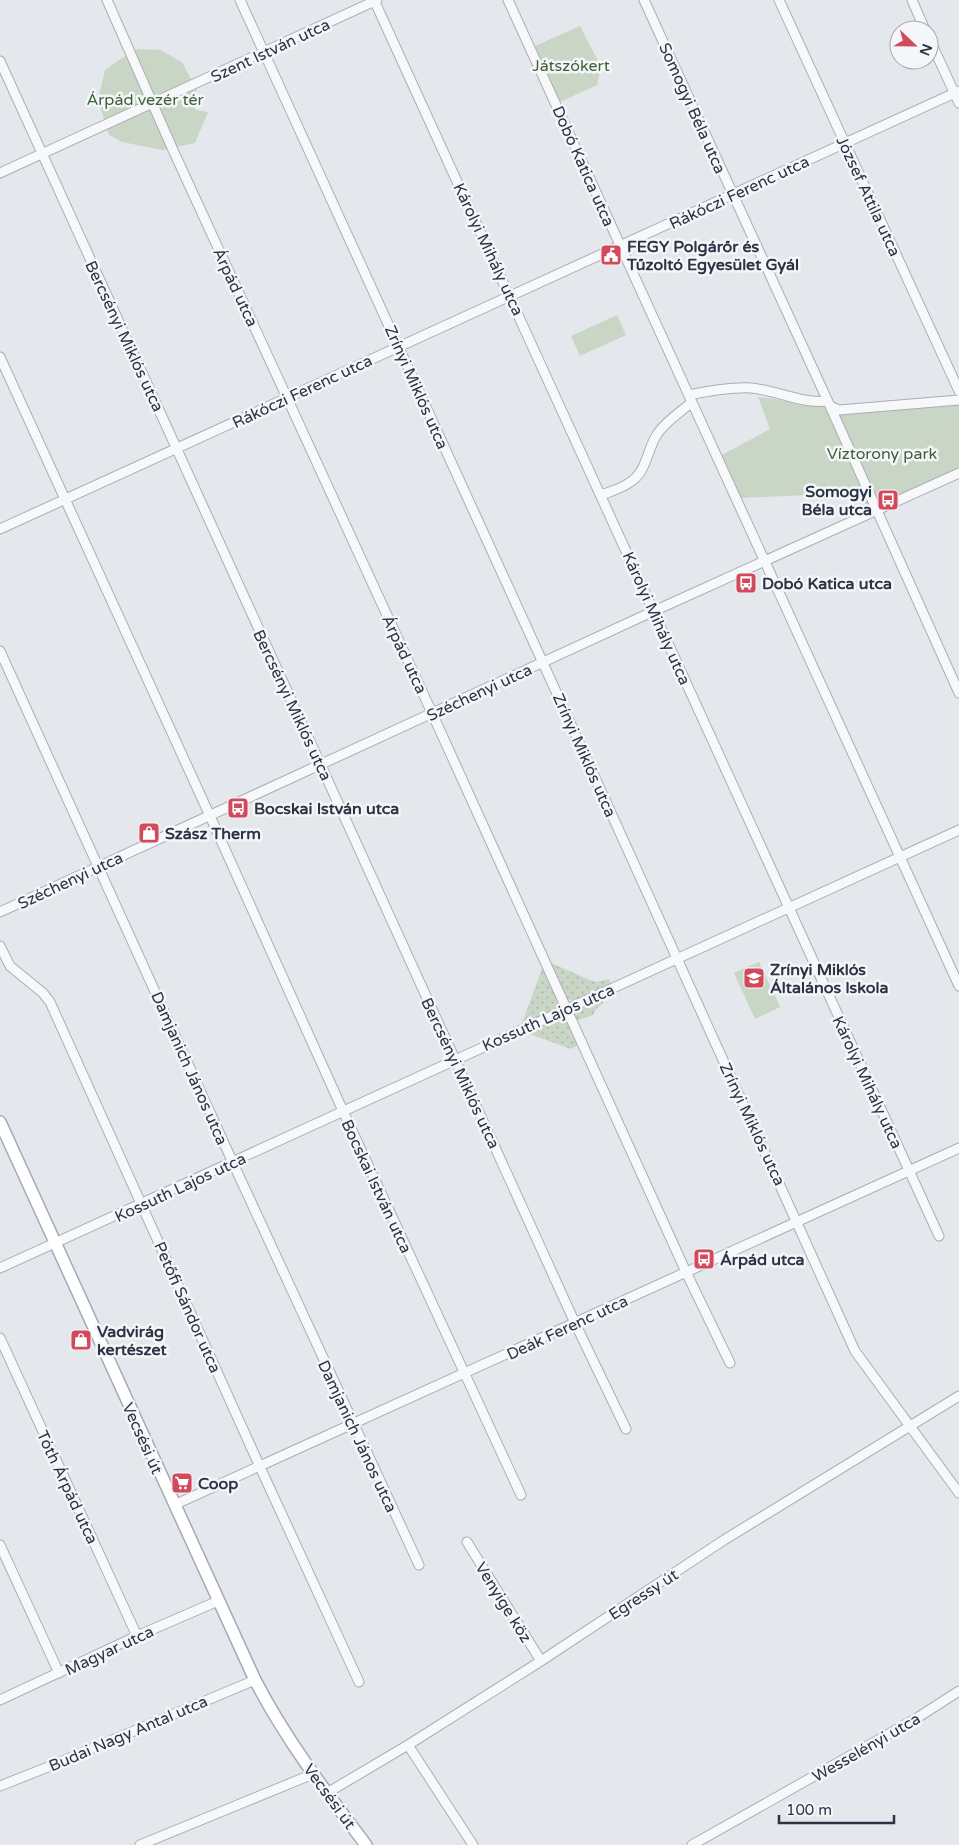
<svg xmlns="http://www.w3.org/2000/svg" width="959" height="1845" font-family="'Varela Round',sans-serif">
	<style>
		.grass { fill: url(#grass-dots) }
		.green { fill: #c9d6c5 }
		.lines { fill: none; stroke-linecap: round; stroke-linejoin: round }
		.minor-casing { stroke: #a9aeb7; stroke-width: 11 }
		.major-casing { stroke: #a3abb8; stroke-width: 14 }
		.minor { stroke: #f7f8fa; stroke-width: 9 }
		.major { stroke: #fff; stroke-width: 11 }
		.labels { text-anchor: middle; stroke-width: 5; stroke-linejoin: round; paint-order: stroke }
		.street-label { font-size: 16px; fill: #2b3445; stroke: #f4f6f9 }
		.park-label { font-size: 16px; fill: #3f6138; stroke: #f4f6f9 }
		.poi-label { font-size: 16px; font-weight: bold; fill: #2b3445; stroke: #f4f6f9; text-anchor: start }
	</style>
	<defs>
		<pattern id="grass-dots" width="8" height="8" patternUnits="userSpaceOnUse" patternTransform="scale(1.25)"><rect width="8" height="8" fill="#c9d6c5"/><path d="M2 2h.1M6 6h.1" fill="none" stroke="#adb8ab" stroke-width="1.8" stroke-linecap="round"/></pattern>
	</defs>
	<rect width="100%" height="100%" fill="#e4e7ec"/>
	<!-- grass -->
	<path class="grass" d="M549,962l43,19 5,1 12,-3 2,5 -38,17 -6,-2z
		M543,966l17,37 -1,5 -38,18z
		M609,994c-4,10 -11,10 -16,21l-17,6 -3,-6 2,-6z
		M561,1016l4,1 13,28 -7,4 -47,-17z"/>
	<!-- green -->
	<path class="green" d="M580,26l21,41 -4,18 -37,17 -25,-56z
		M138,49l22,1 22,12 15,28 -6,12 5,8 12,2 -13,31 -33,7 -40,-8 -13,-7 -11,-35 7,-30 17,-12z
		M617,315l9,20 -46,21 -9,-20z
		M758,397l66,9 3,7 132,-10v65l-91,41 -7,-16 -121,5 -20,-42 50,-27z
		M759,962l21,45 -25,12 -21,-46z"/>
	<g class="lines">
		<!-- minor casing -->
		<g class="minor-casing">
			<path id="minor" d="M107,0l66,150 259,563 254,559 44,91
				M240,0l303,663 312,688 104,142
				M374,0l565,1236
				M508,0l451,986
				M644,0l186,406 9,4 120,-10
				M779,0l180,391
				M912,0l13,30
				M929,38l30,65
				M0,61l575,1262 51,106
				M0,173l377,-173
				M0,357l210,459 133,295 178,384
				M689,395c20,-4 42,-8 62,-7 25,2 51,16 76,13
				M830,406l129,287
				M601,495c11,-4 23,-7 32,-15 14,-10 15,-34 25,-47 9,-13 23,-21 34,-31
				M0,529l959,-438
				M0,651l233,512 186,402
				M0,912l654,-301 305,-138
				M0,946l10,20 33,27 7,9 210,465 99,215
				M0,1268l959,-438
				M0,1338l137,298
				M174,1505l785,-357
				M467,1542l74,119
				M0,1545l59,128
				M0,1700l137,-64 81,-35
				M408,1745l65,100
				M0,1786l53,-21 202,-85
				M327,1793l81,-48 133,-84 183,-121 235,-144
				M140,1845l173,-71
				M692,1845l225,-127 42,-27"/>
		</g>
		<!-- major casing -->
		<g class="major-casing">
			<path id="major" d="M0,1122l255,558c31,60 71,112 111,165"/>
		</g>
		<!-- minor -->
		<use href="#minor" class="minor"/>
		<!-- major -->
		<use href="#major" class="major"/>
	</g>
	<!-- icons -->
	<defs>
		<g id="civic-square" transform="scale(1.125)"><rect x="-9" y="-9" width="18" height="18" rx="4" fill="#d1495b" stroke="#f4f6f9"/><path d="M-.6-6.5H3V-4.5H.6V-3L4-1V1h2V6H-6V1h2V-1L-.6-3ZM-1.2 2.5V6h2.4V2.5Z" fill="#fff"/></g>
		<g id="bus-square" transform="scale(1.125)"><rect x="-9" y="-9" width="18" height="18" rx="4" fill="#d1495b" stroke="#f4f6f9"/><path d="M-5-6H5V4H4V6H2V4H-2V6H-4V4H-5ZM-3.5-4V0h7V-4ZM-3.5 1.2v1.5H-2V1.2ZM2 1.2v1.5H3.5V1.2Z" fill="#fff"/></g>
		<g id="shop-square" transform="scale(1.125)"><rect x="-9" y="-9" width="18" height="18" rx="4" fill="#d1495b" stroke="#f4f6f9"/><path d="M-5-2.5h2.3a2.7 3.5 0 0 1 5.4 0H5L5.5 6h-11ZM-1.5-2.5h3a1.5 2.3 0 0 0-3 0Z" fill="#fff"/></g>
		<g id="school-square" transform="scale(1.125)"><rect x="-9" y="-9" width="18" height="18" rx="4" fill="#d1495b" stroke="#f4f6f9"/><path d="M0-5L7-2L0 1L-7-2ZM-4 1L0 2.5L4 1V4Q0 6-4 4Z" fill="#fff"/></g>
		<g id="supermarket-square" transform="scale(1.125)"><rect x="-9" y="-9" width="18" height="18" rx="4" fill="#d1495b" stroke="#f4f6f9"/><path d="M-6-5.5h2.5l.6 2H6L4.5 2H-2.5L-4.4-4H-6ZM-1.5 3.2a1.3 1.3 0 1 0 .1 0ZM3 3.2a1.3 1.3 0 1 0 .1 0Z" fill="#fff"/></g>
	</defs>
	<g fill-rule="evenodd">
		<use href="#civic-square" x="611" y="255"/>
		<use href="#bus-square" x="888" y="500"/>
		<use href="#bus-square" x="746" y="583"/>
		<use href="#bus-square" x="238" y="808"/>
		<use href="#shop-square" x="149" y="833"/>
		<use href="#school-square" x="754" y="978"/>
		<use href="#bus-square" x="704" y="1259"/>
		<use href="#shop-square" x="81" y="1340"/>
		<use href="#supermarket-square" x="182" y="1483"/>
	</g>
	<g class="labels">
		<!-- street labels -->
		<g class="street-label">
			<text transform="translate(270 50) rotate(-25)" y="6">Szent István utca</text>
			<text transform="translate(693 108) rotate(66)" y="6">Somogyi Béla utca</text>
			<text transform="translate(584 166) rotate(66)" y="6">Dobó Katica utca</text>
			<text transform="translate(739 192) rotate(-25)" y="6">Rákóczi Ferenc utca</text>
			<text transform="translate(869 196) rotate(65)" y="6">József Attila utca</text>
			<text transform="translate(489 249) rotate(65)" y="6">Károlyi Mihály utca</text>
			<text transform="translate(236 287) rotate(65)" y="6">Árpád utca</text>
			<text transform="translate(125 336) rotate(65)" y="6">Bercsényi Miklós utca</text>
			<text transform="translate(417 387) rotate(66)" y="6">Zrínyi Miklós utca</text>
			<text transform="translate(302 391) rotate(-25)" y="6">Rákóczi Ferenc utca</text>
			<text transform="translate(657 618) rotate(66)" y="6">Károlyi Mihály utca</text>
			<text transform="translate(405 654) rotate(65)" y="6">Árpád utca</text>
			<text transform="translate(479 692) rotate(-25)" y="6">Széchenyi utca</text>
			<text transform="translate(293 705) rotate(65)" y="6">Bercsényi Miklós utca</text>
			<text transform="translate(585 755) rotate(66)" y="6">Zrínyi Miklós utca</text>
			<text transform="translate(70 880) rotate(-25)" y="6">Széchenyi utca</text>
			<text transform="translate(548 1017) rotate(-24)" y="6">Kossuth Lajos utca</text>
			<text transform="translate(190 1068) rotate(66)" y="6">Damjanich János utca</text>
			<text transform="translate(461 1073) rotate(65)" y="6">Bercsényi Miklós utca</text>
			<text transform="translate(868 1082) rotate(65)" y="6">Károlyi Mihály utca</text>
			<text transform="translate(753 1124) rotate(65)" y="6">Zrínyi Miklós utca</text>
			<text transform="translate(377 1186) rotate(65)" y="6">Bocskai István utca</text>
			<text transform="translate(180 1187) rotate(-25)" y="6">Kossuth Lajos utca</text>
			<text transform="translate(188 1307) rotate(66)" y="6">Petőfi Sándor utca</text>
			<text transform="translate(567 1327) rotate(-25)" y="6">Deák Ferenc utca</text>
			<text transform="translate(358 1436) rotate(65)" y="6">Damjanich János utca</text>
			<text transform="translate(143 1438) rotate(66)" y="6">Vecsési út</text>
			<text transform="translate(68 1487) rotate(65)" y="6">Tóth Árpád utca</text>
			<text transform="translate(643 1594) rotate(-33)" y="6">Egressy út</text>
			<text transform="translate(504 1602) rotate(58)" y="6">Venyige köz</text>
			<text transform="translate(109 1650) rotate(-25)" y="6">Magyar utca</text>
			<text transform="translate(128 1733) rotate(-23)" y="6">Budai Nagy Antal utca</text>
			<text transform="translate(866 1747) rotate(-30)" y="6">Wesselényi utca</text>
			<text transform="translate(330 1796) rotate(54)" y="6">Vecsési út</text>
		</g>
		<!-- park labels -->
		<g class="park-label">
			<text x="571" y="71">Játszókert</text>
			<text x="145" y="105">Árpád vezér tér</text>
			<text x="882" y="459">Víztorony park</text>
		</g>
		<!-- poi labels -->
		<g class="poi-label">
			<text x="627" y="252">FEGY Polgárőr és<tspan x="627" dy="18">Tűzoltó Egyesület Gyál</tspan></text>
			<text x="872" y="497" text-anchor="end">Somogyi<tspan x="872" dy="18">Béla utca</tspan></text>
			<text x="762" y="589">Dobó Katica utca</text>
			<text x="254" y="814">Bocskai István utca</text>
			<text x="165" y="839">Szász Therm</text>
			<text x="770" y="975">Zrínyi Miklós<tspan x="770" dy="18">Általános Iskola</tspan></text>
			<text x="720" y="1265">Árpád utca</text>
			<text x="97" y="1337">Vadvirág<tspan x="97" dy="18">kertészet</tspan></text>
			<text x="198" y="1489">Coop</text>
		</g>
	</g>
	<!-- north arrow -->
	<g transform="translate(914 45) rotate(112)"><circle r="24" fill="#f4f6f9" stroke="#a4a8b1"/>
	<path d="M0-4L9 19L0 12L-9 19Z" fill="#d1495b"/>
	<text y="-8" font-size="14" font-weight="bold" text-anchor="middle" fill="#2b3445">N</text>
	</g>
	<!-- scale -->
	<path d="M779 1815v8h115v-8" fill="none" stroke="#2b3445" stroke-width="2.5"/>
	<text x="786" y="1815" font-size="15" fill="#2b3445" stroke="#f4f6f9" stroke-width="4" paint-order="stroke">100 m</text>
</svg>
